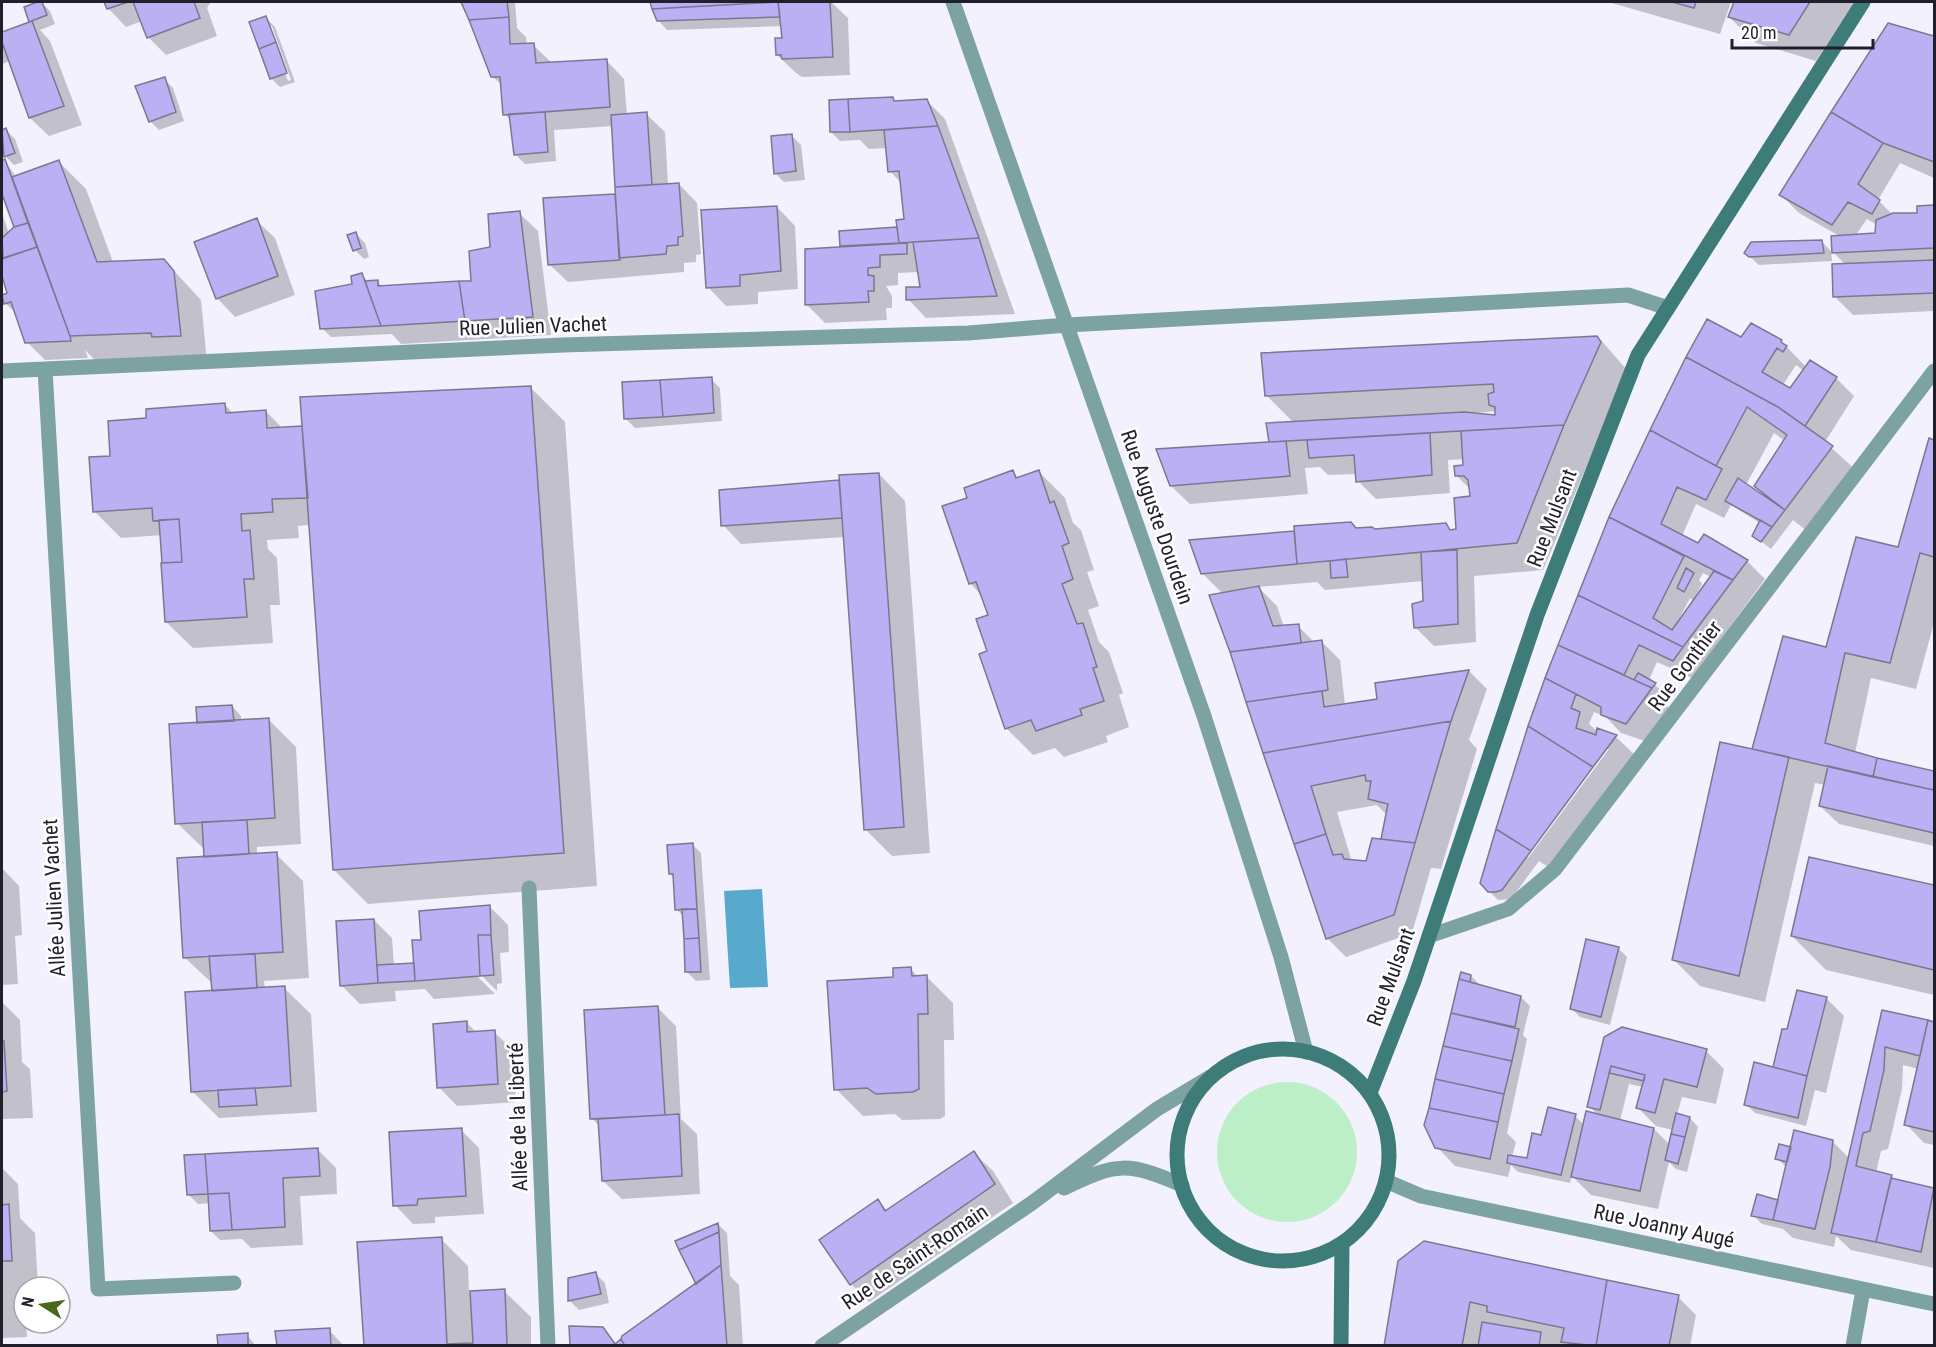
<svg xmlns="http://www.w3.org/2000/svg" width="1936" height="1347" font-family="'Roboto Condensed',sans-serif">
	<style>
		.green { fill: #bcefc7 }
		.water { fill: #58a9ce }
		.shadow { fill: #0003; fill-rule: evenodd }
		.building { fill: #bcb0f4; stroke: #7b7791; stroke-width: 1.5 }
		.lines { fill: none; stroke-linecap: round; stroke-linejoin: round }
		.minor { stroke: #7ca3a1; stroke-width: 15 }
		.tertiary { stroke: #7ca3a1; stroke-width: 15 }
		.secondary { stroke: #3d7c79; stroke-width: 15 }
		.labels { text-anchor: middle; stroke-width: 5; stroke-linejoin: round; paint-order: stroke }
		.street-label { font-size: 21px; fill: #211f2a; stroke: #fff }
	</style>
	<rect width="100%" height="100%" fill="#f3f1fd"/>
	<!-- green -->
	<path class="green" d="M1217 1152a70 70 0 1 1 140 0a70 70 0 1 1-140 0Z"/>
	<!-- water -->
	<path class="water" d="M762,889l6,98 -38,1 -6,-97z"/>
	<!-- shadow -->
	<path class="shadow" d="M41,2l9,9 5,13 -15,6 10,11 32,84 -33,11 -19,-18 -20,-57 -8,3v-30l29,-11 -5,-15z
		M105,2h106l-4,6 10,28 -51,19 -18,-18 -6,-16 -16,6 -18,-19z
		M463,2h52l2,26 9,9 1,8h6l19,18 54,-3 18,19 3,36 19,-1 19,18 3,53 11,-1 18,19 4,51 -5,1v7l-12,1v9l-116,10 -19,-18 -4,-64 72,-5 -4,-69 -59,4 2,31 -31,3 -9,-9 -4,-34 -8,-7 -2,-29 -10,-9z
		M651,2h192l-11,1 16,15 2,57 -48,2 -6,-4 -19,-18 6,-15 -1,-14 -115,4 -9,-10z
		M1608,2h123l-11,32z
		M1735,2h119l-38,59 -60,-18 -27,-26z
		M266,18l9,9 20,55 -15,5 -9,-9zM268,26h4l19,54 -3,1z
		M1888,25l46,13v140l-34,-15 -22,37 15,15 26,-1v-7l15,-1v105l-81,4 -18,-18 11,-32 -13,-13 8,-15 -42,-24 -18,-18zM1867,219l10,6 -1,10 -21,1z
		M164,79l9,9 11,33 -25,9 -9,-9z
		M892,99l4,3 30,-2 19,19 70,195 -89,4 -18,-19 13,-10 -2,-17 -21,1v12l-12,1 6,10v12h-6l1,12 -62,3 -19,-19 38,-56 -2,-2 57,-18 6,-7 -4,-38 -11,-12 -2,-23 -19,1 -9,-9 -20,1 -9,-9z
		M6,130l9,9 8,23 -9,3 -9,-9 -3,-11v-14z
		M792,136l9,9 4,35 -21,2 -9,-9z
		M5,161l11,16 43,-15 27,27 27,73 51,-2 37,40 6,62 -109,1 -13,-13 3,8 -43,2 -18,-18 -10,-28 -12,-11 4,-10 -7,-22v-10l4,-2 -4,-10v-36l7,21 7,-6 -14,-39v-27z
		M777,207l18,19 3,63 -40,3v12l-32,2 -18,-19z
		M519,213l19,18 13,104 -150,9 -9,-10 -61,3 -9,-9 39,-53 8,7 8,-1 6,6 89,-4 20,-34z
		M256,220l19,18 20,57 -60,22 -18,-19z
		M356,234l9,9 4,14 -5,2 -9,-9 -6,-14z
		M1822,242l9,9 1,10 -73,4 -13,-12z
		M1600,339l27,31 -84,200 -69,6 2,66 -42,4 -18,-18 8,-26 -1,-21 -98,9 -8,-8 -59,5 19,19 7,21 14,-1 17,17 7,-1 18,18 5,45 34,-5 -3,-16 93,-13 18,18 -18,51 8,9 -36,120 -10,-1 -19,65 -66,24 -19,-19 -116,-342 12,-2 -21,-21 -11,-31 105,-9 60,-4 18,2 72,-6 6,6 6,-1 13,-33v-7l-15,-15 8,-9v-7l-16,1 2,33 -74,6 -18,-18 -1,-7 -29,1 -8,-8 -15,1 3,26 -118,10 -19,-18 99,-42 -2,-20 26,-1 -28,-28 -3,-41zM1496,411v6l-20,-3v-1zM1377,805l10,10 -5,24 3,2 -18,21h-15l-15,-50z
		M1742,339l39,2 25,26 30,11 18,18 -29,46 34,31 -47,62 -19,-15 -22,29 -18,-14 7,-12 -29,-18 -7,13 -28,-14 -14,32 65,25 18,18 -73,99 -35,-16 -8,18 15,13 -3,3 -5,-2 13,14 -24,33 -24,-8 -15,-16 -12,-5 -5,12 9,8 18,5 19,18 -85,113 -11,-7 -28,38 -13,1 -17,-17 65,-204 64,-162zM1796,365l8,6 -13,19 -8,-5zM1774,433l11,8 -29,45 11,14 -21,-15zM1703,573l8,4 -14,21 -2,-1 7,-13 -3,-4zM1690,598l4,3 -13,19 -2,-1zM1605,749h4l-81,109 -2,-2z
		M711,379l9,9 2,33 -87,7 -9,-9z
		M531,388l34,34 32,464 -229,18 -34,-34 -24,-345 -12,1 1,12 -32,2 1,9 9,9 3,47h-10l3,38 -80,5 -27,-26 -4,-87 -41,3 -27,-27 18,-53 36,-38 77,-15 9,9 32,-3 17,18 21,1z
		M1930,440l4,1v182l-18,66 -45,-11 -16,75 79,20v73l-95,-22 -19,-18 5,-21 -10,-2 -50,219 -65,-16 -27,-27 80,-208 146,-203z
		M1038,471l27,27 8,25 8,7 13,40 -7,2 12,34 -11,4 11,32 10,10 14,41 -4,2 10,32 -23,9 2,6 -44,15 -9,-9 -22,7 -27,-27 -18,-76 2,-36 -8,-20 -12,-13 -1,-84 44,-27 6,7z
		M879,474l26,27 25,352 -38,3 -27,-27 -20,-292 -104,7 -18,-19 -2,-34 120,-10z
		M232,706l9,10v6l28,-2 27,27 5,97 -44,3v8l19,-1 27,27 6,97 -45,3 1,8 19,-1 27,26 6,98 -98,6 -27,-27 21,-99v-8l-29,-27 22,-99 -1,-8 -28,-27 21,-99z
		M692,844l9,9 9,127 -14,1 -9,-9 -3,-55 -8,-8 -2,-31 -4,-4z
		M1810,858l124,29v108l-108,-25 -34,-34z
		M2,868l17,18 3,49 -7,1 3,48 -16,1z
		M489,906l19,19 1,27 -9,1 2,30 -5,1v7l-22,-22 -2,3 22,22 -61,5 -9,-10 -30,2 1,10 -36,3 -18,-18 32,-66 18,18 2,28 21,-2 7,-23z
		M1618,948l9,9 -17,68 -30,-8 -9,-9z
		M910,968l8,9 8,-1 27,27 1,37h-10l1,76 -5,3 -38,1 -7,-6 -32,2 -27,-27 58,-111z
		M1462,974l9,2 9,9 41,12 9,9 -7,29 4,4 -20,94 9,9 -4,15 16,3 14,-23 33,-21 9,9 14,-10 -9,-9 17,-68 100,13 18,18 -8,35 -34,-7 -5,18 13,3 8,9 -11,45 -11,-3 -7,-7 -11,47 -67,-14 -19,-19 -2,7 -52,-11 -7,-7 -3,12 -53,-11 -18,-19 -7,-38zM1629,1084l14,3 -5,21 18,18 17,4 -3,15 -16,-16 -34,-8z
		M1826,998l18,18 -18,77 -11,-3 -9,36 -51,-13 -9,-9 28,-35 9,-38 5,-1z
		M2,1002l18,18 2,42 8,7 3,49 -31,1z
		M658,1008l18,18 5,93 16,15 3,60 -78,5 -19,-18 -3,-54 -8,-9z
		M1883,1011l51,13v121l-10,-2 -18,-19 13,-55 -16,-4 -1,24 -14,60 -7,2 -5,22 58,17v78l-83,-18 -15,-14 -2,11 -41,-9 -10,-9 -21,-5 -9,-9 26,-14 8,-33 -10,-10 14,-10 41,-7 17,17z
		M466,1022l11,11 17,-1 19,18 3,52 -59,4 -18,-19z
		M461,1130l18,18 5,66 -49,3v6l-22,1 -18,-19z
		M317,1149l19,19 1,26 -37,2 3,49 -52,3 -9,-9 -22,1 -9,-9 -1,-28 -12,1 -9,-9z
		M974,1153l19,18 20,32 -144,99 -18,-18 27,-83 10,10z
		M2,1168l16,16 2,34 15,15 3,54h-14l3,50 -25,1z
		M718,1224l9,9 3,43 9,9 4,61h-171l30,-17 15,15 81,-60z
		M441,1239l27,27 1,26 35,-1 27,26v29h-166z
		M1399,1261l279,36 18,18 -6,31h-305z
		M596,1274l9,9 4,20 -30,7 -9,-9 -1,-21z
		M329,1330l15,16h-66z
		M247,1335l9,11h-37z"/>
	<!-- building -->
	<path class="building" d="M37,2h5l5,13 -18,7 -5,-15z
		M104,2h24l-21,7z
		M133,2h61l6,16 -53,20z
		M461,2h46l2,15 -40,3z
		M650,2h128l-126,7z
		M778,2h52l3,55 -51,2 -1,-4h-5l-1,-17h7z
		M778,2l2,15 -123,4 -5,-12z
		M1672,2h24l-2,6z
		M1734,2h76l-21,33 -61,-18z
		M266,16l10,26 -17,7 -10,-27z
		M509,17l1,27 24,-1 2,20 71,-4 3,48 -107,8 -3,-38h-9l-22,-57z
		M32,21l32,85 -35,12 -27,-76v-10z
		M1888,23l46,13v126l-51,-19 -52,-31z
		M276,42l11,31 -17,6 -11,-30z
		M165,77l11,35 -27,10 -14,-36z
		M893,97l1,4 33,-2 11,27 -88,6 -2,-33z
		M848,99l2,33h-20l-1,-32z
		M545,112l3,40 -34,3 -5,-41z
		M647,112l5,73 -37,2 -4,-72z
		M1831,112l52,31 -25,41 22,16 -8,14 -24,-12 -16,23 -53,-30z
		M938,126l41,112 -80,5 -3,-23 8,-1 -5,-48 -11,1 -4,-42z
		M6,128l9,25 -11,4 -2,-27z
		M792,134l4,37 -22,3 -3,-38z
		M5,159l23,64 -14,4 -12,-33v-33z
		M59,160l38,102 67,-3 10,12 7,65 -29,1 -1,-4 -81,3 -58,-159z
		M679,183l4,53 -5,1v8l-11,1 -1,8 -47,4 -4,-71z
		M615,194l5,66 -72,5 -5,-67z
		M1934,205v43l-102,5 -1,-17 44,-3 1,-13 17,-7h24v-7z
		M777,206l4,65 -41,4v11l-34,2 -5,-78z
		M520,211l13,106 -68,4 -6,-40h12l-2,-30 21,-4 -2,-33z
		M257,218l21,58 -62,23 -22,-57z
		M28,223l9,24 -34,11 -1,-20 12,-11z
		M897,227l2,16 -59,3 -1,-15z
		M356,232l5,16 -8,3 -6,-16z
		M979,238l18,58 -91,4v-13h14l-7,-45z
		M1822,240l2,13 -75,4 -5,-4 7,-11z
		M907,243v11l-27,1v12l-12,1v7l6,1v15h-6l1,11 -64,3v-56z
		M37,247l33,89 1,5 -46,2 -14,-41 -7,2 -2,-9 5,-2 -5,-17v-17z
		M1934,260v33l-101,4 -1,-33z
		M362,273l19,53 -61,3 -5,-38 37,-7 -1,-8z
		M378,280v6l81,-5 6,40 -84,5 -16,-45z
		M1707,319l34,18 10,-14 31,17 -1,2 6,4 -4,6 -6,-4 -15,24 28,16 20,-28 27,17 -32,49 -27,-19 -92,-50z
		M1597,336l4,6 -37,83 -295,17 -3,-19 198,-11 31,3v-8l-6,-2 -1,-11 6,-2 -1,-8 -228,12 -4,-43z
		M1686,357l92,50 55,39 -48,64 -31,-24 33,-51 -40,-28 -31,59 -66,-36z
		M712,377l2,36 -51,4 -3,-37z
		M660,380l3,37 -39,2 -2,-37z
		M531,386l33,467 -231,17 -33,-473z
		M225,403l1,10 40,-3 1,18 35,-2 6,72 -36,1 1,13 -32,2 1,17 8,-1 4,49h-10l3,38 -82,5 -4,-59 21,-1 -3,-43 -26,2 -1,-13 -59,4 -4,-55 21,-1 -2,-35 38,-3v-9z
		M1564,425l-47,118 -220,21 -3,-38 57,-4 5,6 16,-1 3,2 71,-6 4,7 6,-1 -2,-31 16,-2 -2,-16 -4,-4h-9l-1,-10 9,-1 -2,-34z
		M1650,430l72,39 -16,31 -29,-13 -16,37 37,19 6,-9 44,26 -15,20 -124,-63z
		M1430,433l2,42 -76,7 -2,-27 -45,3 -2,-18z
		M1929,438l5,2v117l-14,-4 -30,110 -45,-10 -20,90 52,15 -4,19 -121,-28 31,-113 43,11 30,-110 42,10z
		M1286,441l4,35 -120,10 -14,-37z
		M1013,470l3,8 23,-8 11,33 4,-2 15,42 -7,3 11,33 -11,5 15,40 6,-1 14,44 -4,1 11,33 -24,8 2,6 -46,16 -5,-11 -26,9 -26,-75 8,-3 -11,-32 12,-4 -12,-33 -7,2 -27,-78 25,-8 -3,-10z
		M879,473l25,354 -40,3 -25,-355z
		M1738,478l47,32 -13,17 -47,-26z
		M839,480l3,38 -121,8 -2,-36z
		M1609,517l75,39 -31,62 19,12 42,-59 19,9 -50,67 -105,-52z
		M179,519l3,43 -20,1 -3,-43z
		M1760,520l12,7 -11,15 -9,-6z
		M1294,531l3,33 -96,10 -12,-34z
		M1457,550l1,74 -44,4 -2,-24 11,-3 -2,-49z
		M1346,559l2,18 -17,1 -1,-17z
		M1686,568l8,5 -10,19 -7,-4z
		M1259,586l14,40 26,-2 2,19 -71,9 -21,-57z
		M1578,595l105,52 -10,14 -34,-16 -15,30 -66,-30z
		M1322,640l6,50 -82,12 -16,-50z
		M1558,645l94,43 -26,36 -25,-9v-8l-56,-29z
		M1469,670l-18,51 -188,32 -17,-51 76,-11 2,16 53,-8 -2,-16z
		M1638,673l18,10 -4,5 -18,-8z
		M1545,678l31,16 -5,14 9,4 -4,16 20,7 1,-7 20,7 -24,32 -65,-41z
		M232,705l2,16 -37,2 -1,-16z
		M269,718l6,100 -100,6 -6,-100z
		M1451,721l-36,122 -34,-4 7,-35 -20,-5 3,-18h-5l-1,-6 -54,11 15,48 -32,10 -31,-91z
		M1528,726l65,41 -62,84 -35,-22z
		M1720,742l69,15 -50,219 -67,-16z
		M1877,758l57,13v19l-61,-13z
		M1828,766l106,24v43l-115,-27z
		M247,820l2,34 -45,3 -2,-35z
		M1496,829l35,22 -29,39 -6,2h-8l-8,-9z
		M1326,834l7,21 9,-1 2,5 22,2 6,-23 43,5 -21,72 -68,24 -32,-95z
		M693,843l4,66 -22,1 -2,-36h-4l-2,-29z
		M277,852l6,100 -100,6 -6,-100z
		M1809,857l125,28v85l-143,-34z
		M490,905l1,30h-13l2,41 -65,5 -3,-41h9l-2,-29z
		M682,909h15l2,29 -15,1z
		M374,919l4,64 -38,3 -4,-65z
		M478,935h13l3,40 -14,1z
		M699,938l2,34h-16l-1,-33z
		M1586,939l33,8 -18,70 -31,-8z
		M255,954l2,34 -45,3 -3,-35z
		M414,963l1,18 -37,2 -1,-18z
		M911,967l1,9 15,-1 1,39h-10l1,75 -6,3 -37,2 -9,-6 -33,2 -7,-109 66,-4v-9z
		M1461,972l10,3 -1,7 -11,-3z
		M1459,979l62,17 -6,31 -64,-14z
		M285,986l6,100 -100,6 -6,-100z
		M1797,990l30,7 -20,79 -34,-9 9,-38h5z
		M658,1006l7,109 -75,4 -6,-109z
		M1882,1010l46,10 -8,36 -35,-9 -1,23 -14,61 -7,2 -7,33 36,9 -16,67 -45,-9z
		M1451,1013l68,16 -7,32 -69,-15z
		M1928,1020l6,2v110l-30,-7z
		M467,1021v11l28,-2 3,54 -61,4 -4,-64z
		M1622,1027l85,22 -10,38 -33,-8 -9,34 -19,-5 9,-33 -34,-9 -11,44 -13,-3 17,-70z
		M2,1041h2l3,50 -5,1z
		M1443,1046l69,15 -8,33 -69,-15z
		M1754,1062l53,14 -9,42 -54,-13z
		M1611,1066l34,9 -1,6 -35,-8z
		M1435,1079l69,15 -6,28 -69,-14z
		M255,1088l2,17 -38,2 -1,-17z
		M1548,1107l28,7 -15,61 -54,-12 1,-8 19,3 5,-25 9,2z
		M1429,1108l69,14 -8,37 -55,-11 -11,-23z
		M1586,1111l68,17 -14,63 -69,-14z
		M1676,1113l14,4 -5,20 -14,-3z
		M679,1114l3,62 -80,5 -4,-62z
		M462,1128l4,68 -48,3 -1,6 -24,1 -4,-74z
		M1794,1130l39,10 -3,27 -15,62 -42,-9z
		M1671,1134l14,3 -7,27 -13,-4z
		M1779,1144l12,3 -4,15 -12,-3z
		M318,1148l2,28 -37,2 2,49 -53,3 -3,-37 -21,1 -3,-40z
		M974,1151l21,33 -145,101 -31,-45 59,-41 7,12z
		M205,1154l3,40 -21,1 -3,-40z
		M1891,1178l43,10 -13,64 -45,-10z
		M229,1193l3,37 -22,1 -2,-37z
		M1757,1194l21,6 -5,20 -22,-4z
		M9,1204l3,57h-10v-56z
		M718,1223l1,9 -40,18 -4,-9z
		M719,1232l2,33 -25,19 -17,-34z
		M442,1237l5,107 26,-1 -3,-52 35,-2 2,57h-143l-7,-104z
		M1424,1241l183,39 -11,66 -35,-4 3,-14 -77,-16v-6l-17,-4 -8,44h-78l14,-85z
		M721,1265l6,81h-102l-4,-7 1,-3z
		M596,1272l5,22 -33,7v-23z
		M1607,1280l72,15 -10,51h-73z
		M1482,1322l59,10 -2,14h-61z
		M569,1326l34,1 12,17 6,-5 4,7h-55z
		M330,1328l1,18h-54l-2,-15z
		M248,1333v13h-30l-1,-11z"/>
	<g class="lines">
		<!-- minor -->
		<path class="minor" d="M953,2l251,714 77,241 25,95
			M45,369l53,920 136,-6
			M2,371l561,-26 405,-12 99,-8 561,-30 40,13
			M529,888l19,458
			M1429,936l79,-27 47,-40 379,-498
			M1853,1346l10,-56"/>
		<!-- tertiary -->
		<path class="tertiary" d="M1386,1181l35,15 513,108
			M1064,1188c53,-26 64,-26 118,-3
			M822,1346l210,-143 125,-94 55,-33"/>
		<!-- secondary -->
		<path class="secondary" d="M1177 1155a106 106 0 1 1 212 0a106 106 0 1 1-212 0Z
			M1370,1093l44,-112 123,-366 101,-260 225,-353
			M1341,1346l1,-102"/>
	</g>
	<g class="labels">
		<!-- street labels -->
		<g class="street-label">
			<text transform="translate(533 326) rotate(-2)" y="7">Rue Julien Vachet</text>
			<text transform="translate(1157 517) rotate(71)" y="7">Rue Auguste Dourdein</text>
			<text transform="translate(1552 518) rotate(-69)" y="7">Rue Mulsant</text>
			<text transform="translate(1685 666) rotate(-53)" y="7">Rue Gonthier</text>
			<text transform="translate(54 898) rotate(-93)" y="7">Allée Julien Vachet</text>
			<text transform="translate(1391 977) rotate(-70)" y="7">Rue Mulsant</text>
			<text transform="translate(518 1117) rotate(-92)" y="7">Allée de la Liberté</text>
			<text transform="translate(1664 1226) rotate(12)" y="7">Rue Joanny Augé</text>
			<text transform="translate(915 1257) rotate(-34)" y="7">Rue de Saint-Romain</text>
		</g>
	</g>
	<!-- border -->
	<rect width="1936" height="1347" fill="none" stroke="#211f2a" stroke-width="6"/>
	<!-- north arrow -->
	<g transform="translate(42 1305) rotate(282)"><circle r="28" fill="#ffffff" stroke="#a6a5aa" stroke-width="1.5"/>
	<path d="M0-4.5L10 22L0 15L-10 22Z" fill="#4a681d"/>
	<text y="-9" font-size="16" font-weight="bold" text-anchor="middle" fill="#211f2a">N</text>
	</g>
	<!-- scale -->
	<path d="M1732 39v9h141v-9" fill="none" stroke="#211f2a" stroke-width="3"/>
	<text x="1741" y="39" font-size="18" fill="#211f2a" stroke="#ffffff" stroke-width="4.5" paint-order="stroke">20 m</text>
</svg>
